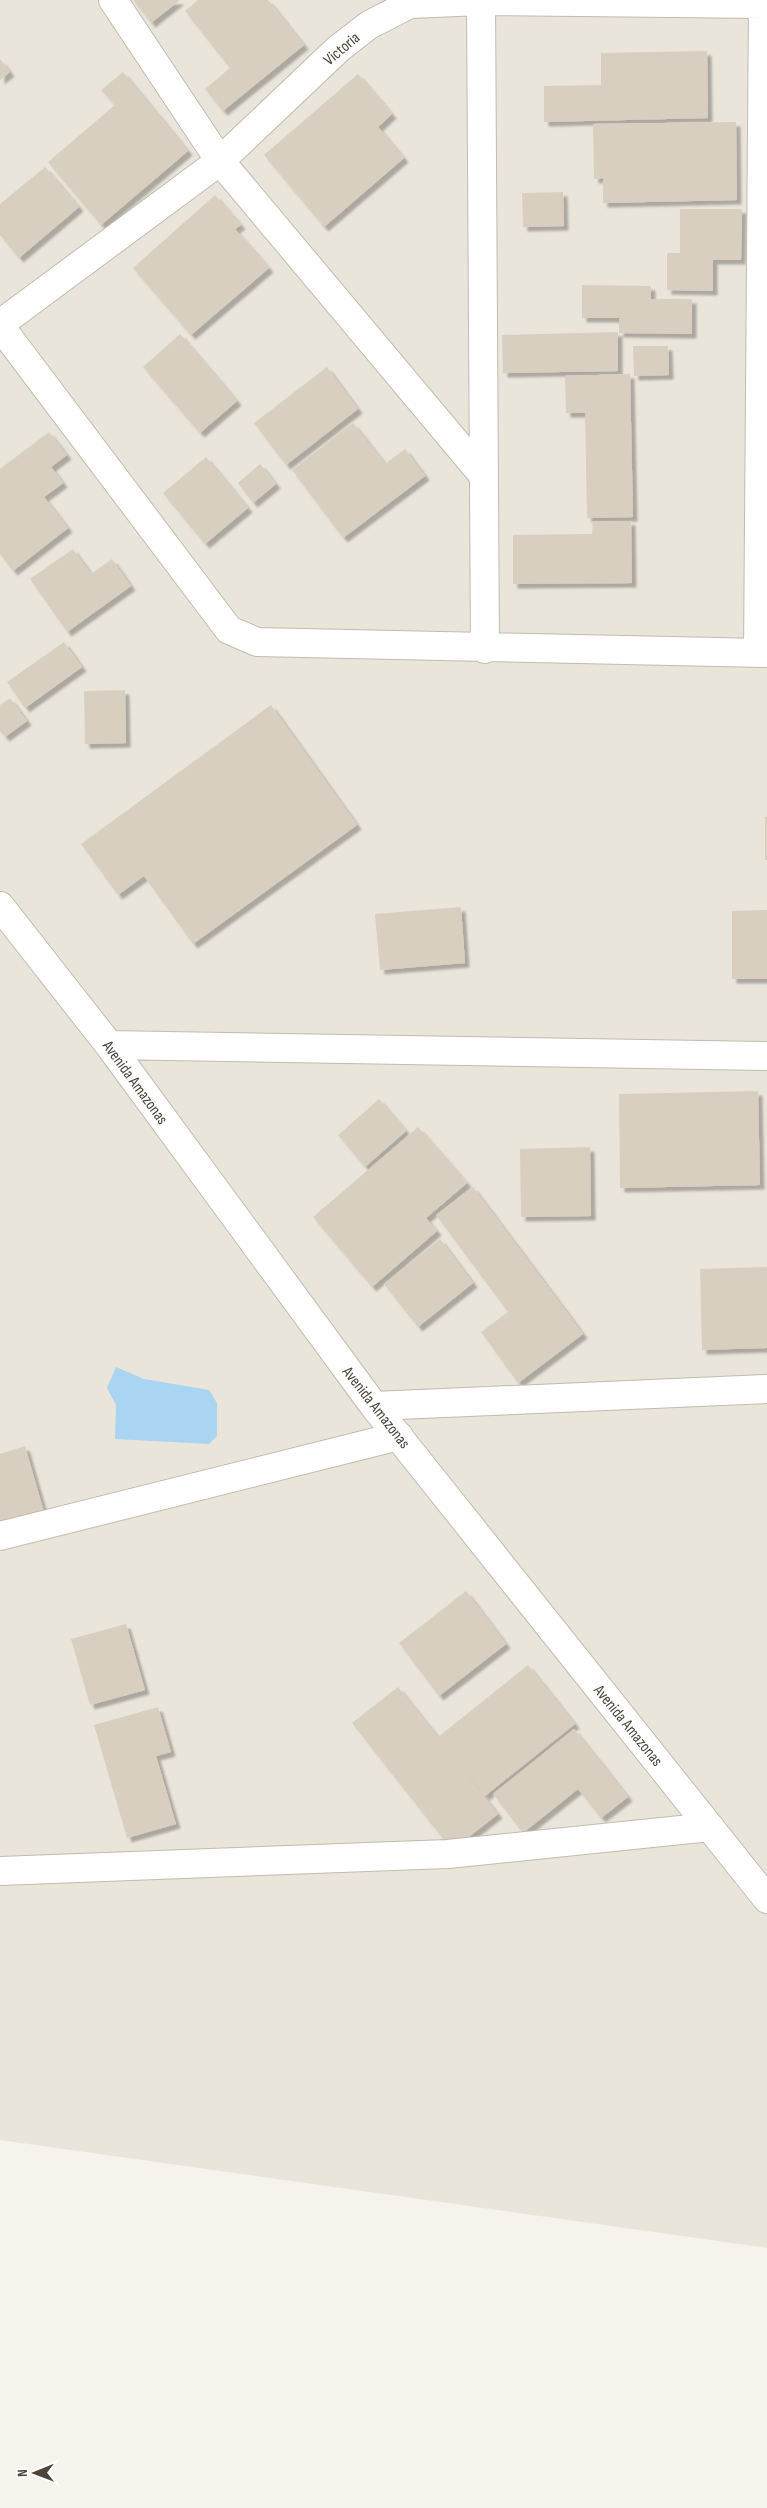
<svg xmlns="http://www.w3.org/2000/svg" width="767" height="2508" font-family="'Sofia Sans Condensed',sans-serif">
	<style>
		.residential { fill: #eae5da }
		.water { fill: #a9d4f2 }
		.building { fill: #d8cfc1; filter: url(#shadow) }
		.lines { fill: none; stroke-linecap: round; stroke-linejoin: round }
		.minor-casing { stroke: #c2bbae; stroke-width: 30 }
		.minor { stroke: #fff; stroke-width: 28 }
		.labels { text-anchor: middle; stroke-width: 5; stroke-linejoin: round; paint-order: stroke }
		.street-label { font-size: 16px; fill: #4b4439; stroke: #fff }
	</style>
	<defs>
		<filter id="shadow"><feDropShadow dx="4.5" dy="4.5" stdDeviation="1" flood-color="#0004"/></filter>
	</defs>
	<rect width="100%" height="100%" fill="#f6f3ec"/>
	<!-- residential -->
	<path class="residential" d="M0,0h767v2248l-767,-108z"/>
	<!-- water -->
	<path class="water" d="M116,1367l28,12 65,11 8,13v33l-8,8 -94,-5 1,-34 -9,-17z"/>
	<!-- building -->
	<path class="building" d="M133,0h47l-29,23z
		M198,0h70l36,45 -81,66 -18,-22 25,-21 -45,-57z
		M707,51l1,67 -164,4v-36l57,-1v-32z
		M0,59l10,13 -10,8z
		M123,72l65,79 -87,74 -53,-63 67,-57 -14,-15z
		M358,74l34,40 -14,13 26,31 -80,69 -60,-72z
		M736,122l1,78 -134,3v-25l-9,1 -1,-55z
		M45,167l34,40 -60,51 -19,-23v-31z
		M563,192l1,34 -41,1 -1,-34z
		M215,195l26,30 -6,4 34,39 -78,67 -58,-67z
		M680,209h62l-1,51h-28v31l-46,-1v-37h13z
		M582,285l69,1v13h41v35l-73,-1v-15h-37z
		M618,332v39l-115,2 -1,-38z
		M180,334l57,67 -37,32 -57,-66z
		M633,346h35l1,29 -35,1z
		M327,367l31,42 -72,56 -32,-42z
		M630,374l3,143 -46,1 -2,-105h-19l-1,-37z
		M353,423l32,41 20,-15 20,27 -82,62 -51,-68z
		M49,432l18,23 -16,12 12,16 -19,14 24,31 -55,43 -13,-17v-85z
		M206,457l42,51 -43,36 -42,-51z
		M260,464l16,20 -23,19 -15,-20z
		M593,521h38l1,62 -119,1v-49l79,-1z
		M73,549l18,25 21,-15 19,27 -64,46 -37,-53z
		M64,642l18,25 -57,41 -18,-26z
		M125,690l1,53 -41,1 -1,-53z
		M10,698l17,23 -22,16 -5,-6v-26z
		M271,705l86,120 -164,119 -49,-68 -26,19 -37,-51z
		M765,817h2v43h-2z
		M461,907l4,56 -85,7 -5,-56z
		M767,910v69h-35v-68z
		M758,1091l2,94 -140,3 -1,-94z
		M379,1099l27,32 -41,36 -27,-32z
		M418,1127l49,56 -41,35 11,13 -65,56 -59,-70z
		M590,1147l1,69 -70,1 -1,-68z
		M473,1187l110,147 -65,49 -37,-51 27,-20 -72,-97z
		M440,1239l33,44 -55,44 -34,-43z
		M767,1267v81l-65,2 -2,-81z
		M25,1446l19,66 -44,12v-70z
		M466,1591l40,53 -67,52 -40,-53z
		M126,1624l19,66 -55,15 -19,-66z
		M528,1665l47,59 -90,72 -24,-29 37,47 -46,36 -100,-127 46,-36 40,50z
		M158,1707l13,45 -15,4 20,68 -49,14 -33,-113z
		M574,1729l54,68 -27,21 -23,-29 -55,44 -30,-39z"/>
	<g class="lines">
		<!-- minor casing -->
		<g class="minor-casing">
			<path id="minor" d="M113,0l107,161 263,314
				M481,1l4,648
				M0,324l220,-163 118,-112 31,-24 41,-21 71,-3 286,3
				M0,326l229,304 28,12 510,11
				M758,653l5,-653
				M0,906l109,139 265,361 393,493
				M109,1045l658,11
				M374,1406l393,-17
				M0,1536l399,-100
				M0,1871l448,-17 262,-27"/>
		</g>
		<!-- minor -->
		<use href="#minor" class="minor"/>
	</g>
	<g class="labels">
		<!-- street labels -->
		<g class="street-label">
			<text transform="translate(341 48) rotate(-40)" y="6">Victoria</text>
			<text transform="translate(136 1082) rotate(54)" y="6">Avenida Amazonas</text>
			<text transform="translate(377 1407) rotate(52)" y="6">Avenida Amazonas</text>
			<text transform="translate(629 1725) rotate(51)" y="6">Avenida Amazonas</text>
		</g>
	</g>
	<!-- north arrow -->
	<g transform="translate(35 2473) rotate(269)" stroke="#ffffff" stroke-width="4" paint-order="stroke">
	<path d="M0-4L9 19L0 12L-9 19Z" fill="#4b4439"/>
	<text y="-8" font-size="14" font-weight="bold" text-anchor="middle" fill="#4b4439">N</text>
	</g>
</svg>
